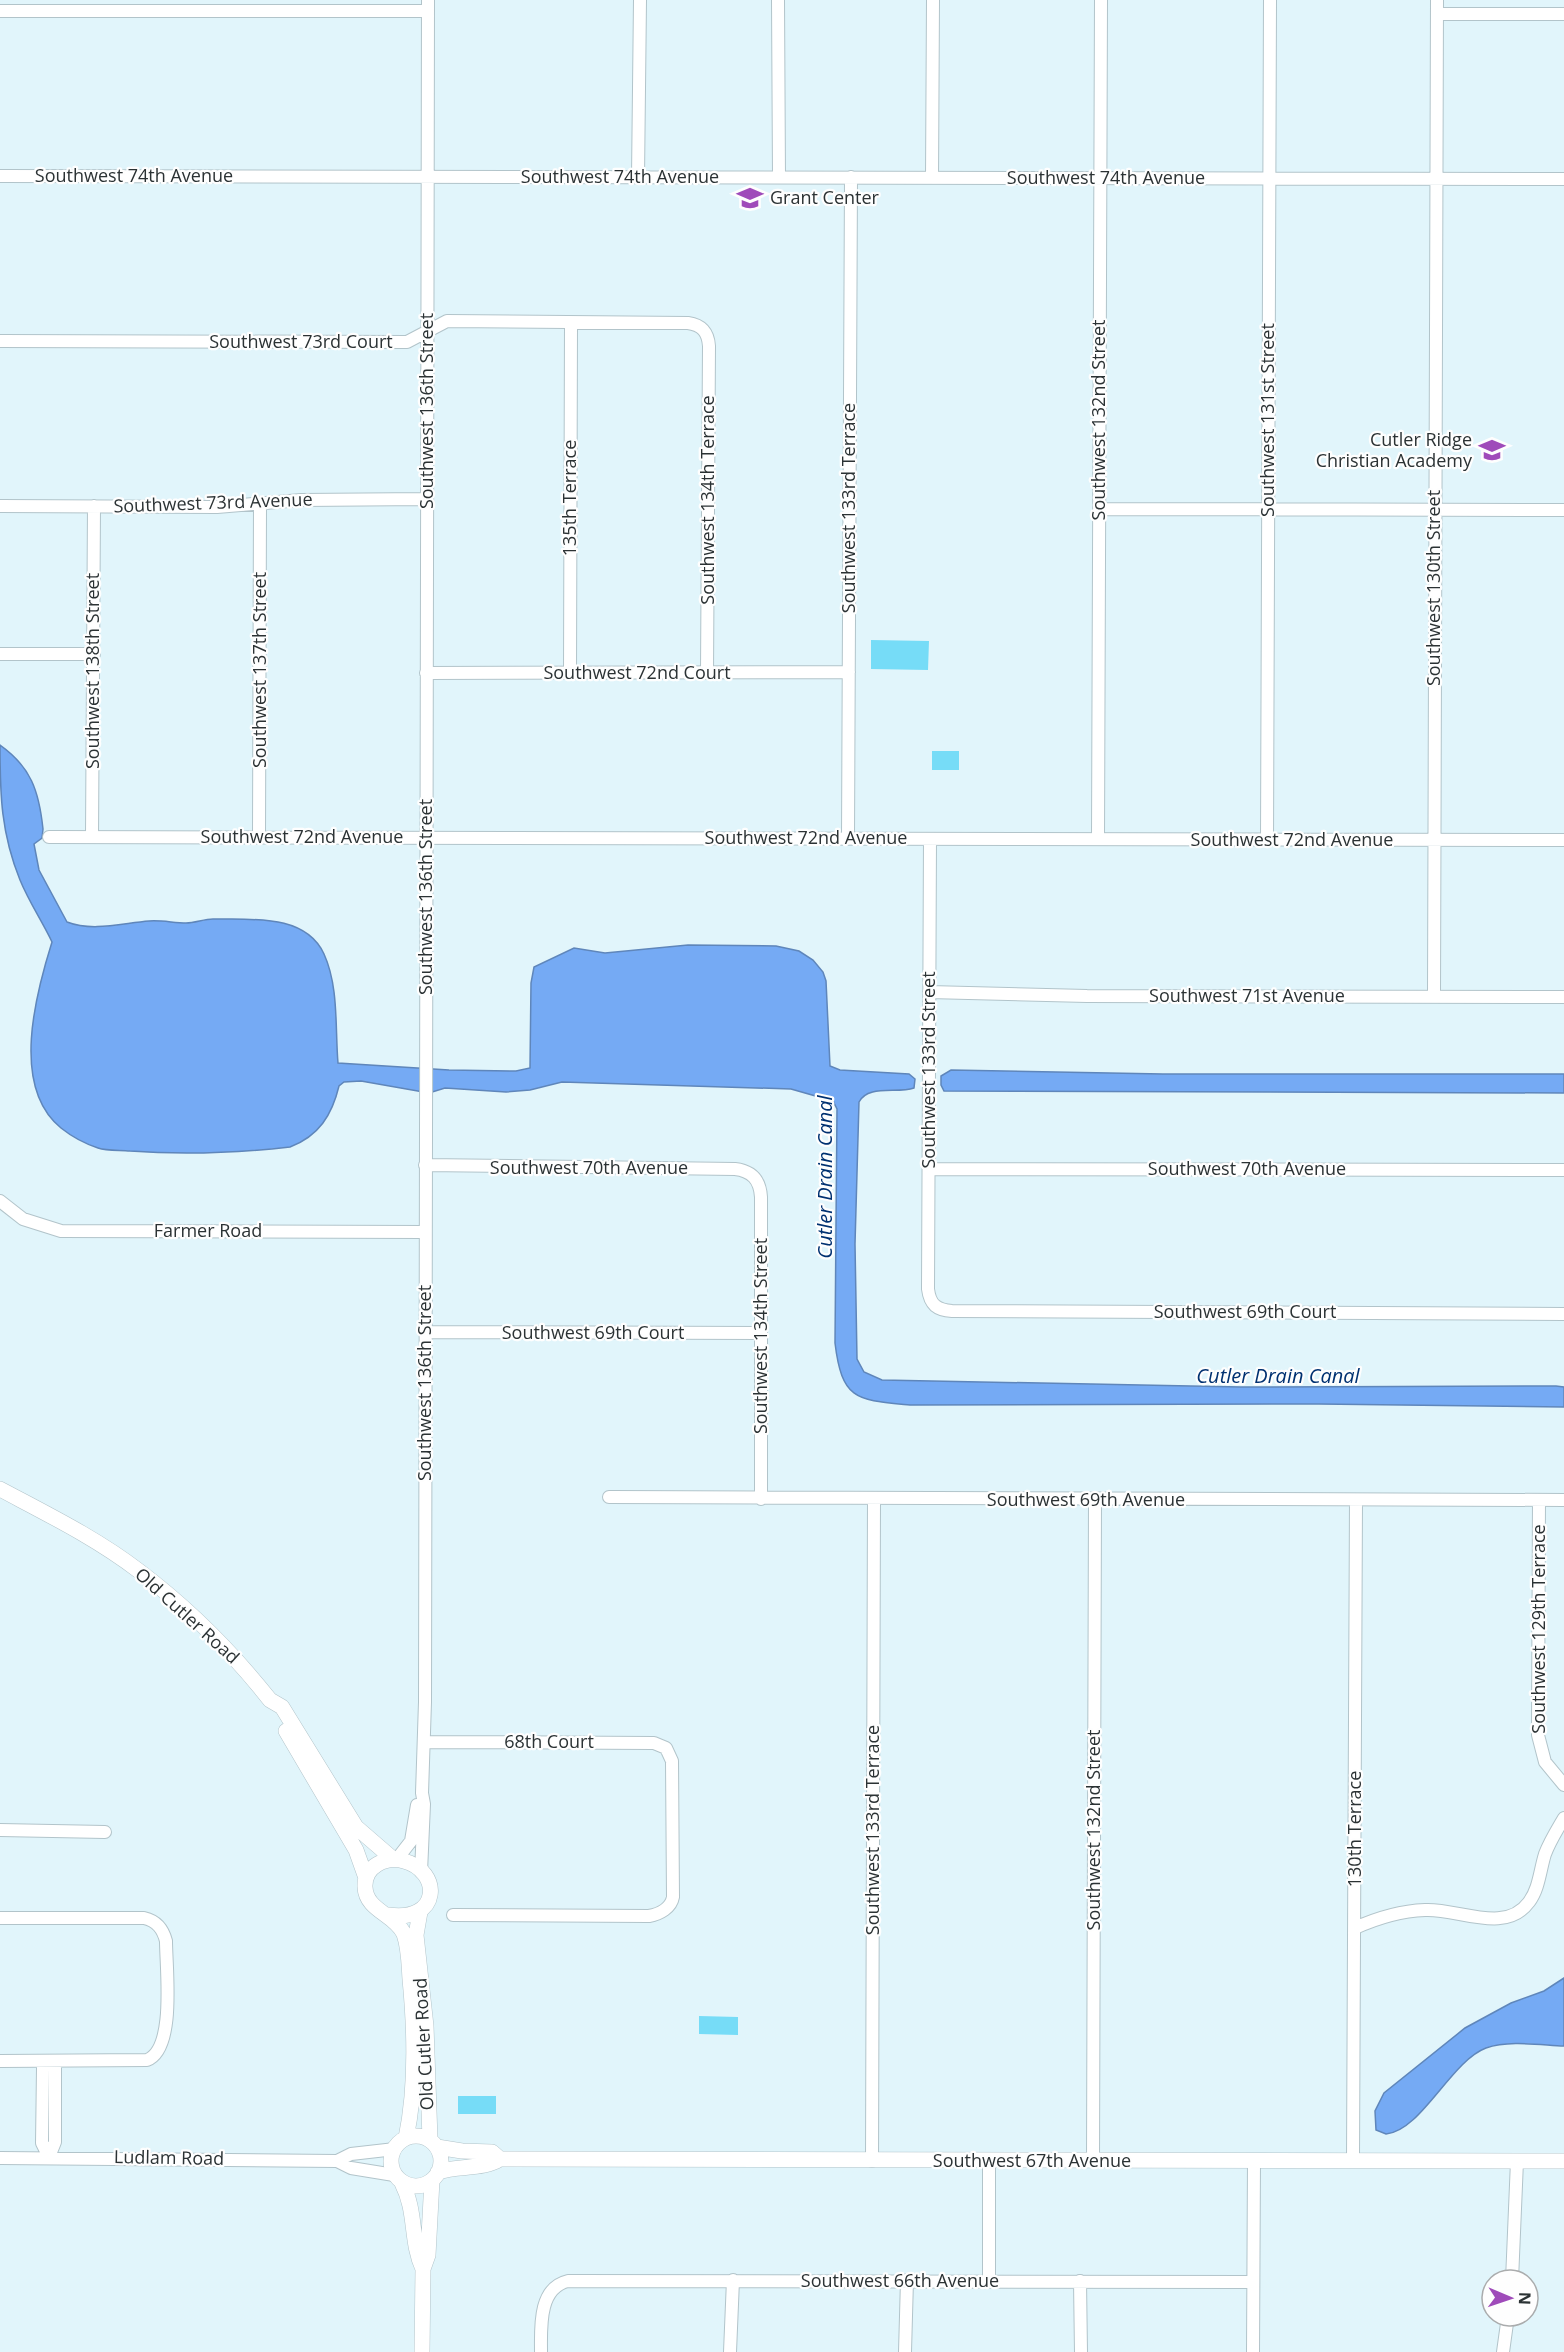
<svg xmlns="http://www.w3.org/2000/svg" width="1564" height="2352" font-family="'Open Sans',sans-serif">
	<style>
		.green { fill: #76dcf7 }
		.water { fill: #75aaf4; stroke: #5f86ba; stroke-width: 1.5 }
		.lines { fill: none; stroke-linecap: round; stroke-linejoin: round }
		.minor-casing { stroke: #b2c4ca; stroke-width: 14 }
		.major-casing { stroke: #b2c4ca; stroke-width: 16 }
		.minor { stroke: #fff; stroke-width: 12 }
		.major { stroke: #fff; stroke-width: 15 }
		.labels { text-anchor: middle; stroke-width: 4.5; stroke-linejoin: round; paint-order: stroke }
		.street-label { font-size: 18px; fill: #2b3234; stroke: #fefefe }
		.poi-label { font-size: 18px; fill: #2b3234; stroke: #fefefe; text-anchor: start }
		.water-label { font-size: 20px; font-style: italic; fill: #003171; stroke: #fefefe }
	</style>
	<rect width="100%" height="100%" fill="#e1f5fb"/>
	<!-- green -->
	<path class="green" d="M871,640l58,1 -1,29 -57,-1z
		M932,751h27v19h-27z
		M699,2016l39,1v18l-39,-1z
		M458,2096h38v18h-38z"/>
	<!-- water -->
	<path class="water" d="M0,745c31,22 39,46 43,84l-1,9 -8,6 5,26 28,52c26,10 56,1 82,-1 13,-1 25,2 37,2 9,0 18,-4 27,-4 37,1 92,-6 111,35 15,33 11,74 14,109l111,7 67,1 14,-3 1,-85 3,-16 40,-19 31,5 83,-8 88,1 23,5 14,9 10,12 3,9 4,85 10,4 69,4 6,5 -1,9c-17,6 -46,-4 -55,14l-4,142 2,115 7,13 18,8 359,7 315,-1 8,1v20l-245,-3 -409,1c-53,-5 -68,-4 -75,-62l2,-234 -4,-8 -42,-12 -229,-7 -32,8 -24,2 -61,-4 -16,5 -68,-12 -17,1 -5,4c-7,29 -20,50 -49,61 -53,6 -107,8 -160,4 -10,-1 -23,0 -32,-3 -12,-4 -27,-12 -37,-20 -51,-41 -25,-135 -9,-186 -10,-21 -23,-40 -32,-62 -19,-47 -20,-85 -20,-135z
		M951,1070l212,4h401v19l-620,-2 -3,-6v-9z
		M1564,1978v68c-24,-1 -55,-6 -78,2 -35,13 -65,83 -100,86l-10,-4 -1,-19 9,-18 81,-65 46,-25 33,-12z"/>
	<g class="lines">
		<!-- minor casing -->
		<g class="minor-casing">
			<path id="minor" d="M778,0l1,177
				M0,11h428
				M1437,14h127
				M0,176l1564,3
				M638,177l2,-177
				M932,178l1,-178
				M0,341l407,1 40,-21 241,2c14,2 20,9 21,23l-2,327
				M0,506l217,1 84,-7 126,-1
				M1099,509l465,1
				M0,654h94
				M426,673l423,-1
				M570,673l1,-350
				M92,836l2,-330
				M49,837l1515,3
				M259,837l1,-334
				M848,838l3,-661
				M930,839l-2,450c2,16 9,21 24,22l612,3
				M1098,839l3,-839
				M1267,840l3,-840
				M929,992l158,4 477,1
				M1434,997l3,-997
				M425,1165l310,4c17,2 25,11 26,28v302
				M929,1169l635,1
				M0,1201l23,18 38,12 364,1
				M426,1332l335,1
				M609,1497l955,3
				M1539,1500l-1,235 7,27 19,23
				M424,1742l230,1 12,5 6,13 1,136c-2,11 -13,17 -24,19l-196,-1
				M0,1830l105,2
				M397,1859l14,-18 6,-36
				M421,1872l3,-68 -2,-11 3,-91 3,-1702
				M0,1918h144c13,3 19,11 22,23 0,28 10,108 -19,119l-147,1
				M1355,1928c22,-10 46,-17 70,-18 33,-2 80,25 104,-8 10,-13 11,-32 16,-48 5,-13 12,-24 19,-36
				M49,2061l6,7v74l-6,15 -7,-14 1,-75z
				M0,2158l337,3 14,-7 44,-5
				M1353,2159l3,-659
				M337,2161l14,7 43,7
				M872,2161l2,-662
				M1093,2161l2,-661
				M989,2162v119
				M1512,2280l5,-119
				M1080,2281l1,71
				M541,2352c0,-24 -3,-64 27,-71l685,1
				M730,2352l3,-72
				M905,2352l2,-72
				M1253,2352l1,-192
				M1503,2352l5,-36"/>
		</g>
		<!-- major casing -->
		<g class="major-casing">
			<path id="major" d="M0,1489c47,25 96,49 139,82 49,37 93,81 131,129l12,7 74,120 37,32
				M286,1731l70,119 10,28
				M420,1912l-4,23 10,91 4,113
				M388,1915c53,8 54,-44 16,-54 -18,-5 -40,5 -39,26 1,24 30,27 39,47 5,14 5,31 6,45 5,52 7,107 -4,159
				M391 2161a25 25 0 1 1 50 0a25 25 0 1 1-50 0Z
				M437,2147l25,4 30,1 8,7
				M438,2172c20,-7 45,-2 62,-13l1064,2
				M402,2183c15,29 8,58 21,86
				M422,2352l1,-83 5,-14 4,-75"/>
		</g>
		<!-- minor -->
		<use href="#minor" class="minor"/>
		<!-- major -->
		<use href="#major" class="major"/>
	</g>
	<!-- icons -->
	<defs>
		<g id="school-bare" transform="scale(2.07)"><path d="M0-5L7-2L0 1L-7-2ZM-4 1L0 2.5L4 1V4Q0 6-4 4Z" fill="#9f4bba" stroke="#fefefe" stroke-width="2.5" paint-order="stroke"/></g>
	</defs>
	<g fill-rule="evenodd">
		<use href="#school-bare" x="750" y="198"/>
		<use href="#school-bare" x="1492" y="450"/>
	</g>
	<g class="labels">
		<!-- street labels -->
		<g class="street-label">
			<text x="134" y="182">Southwest 74th Avenue</text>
			<text x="620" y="183">Southwest 74th Avenue</text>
			<text x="1106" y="184">Southwest 74th Avenue</text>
			<text x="301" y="348">Southwest 73rd Court</text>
			<text transform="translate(427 411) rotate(-90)" y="6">Southwest 136th Street</text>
			<text transform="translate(1099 420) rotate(-90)" y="6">Southwest 132nd Street</text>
			<text transform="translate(1268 420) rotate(-90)" y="6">Southwest 131st Street</text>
			<text transform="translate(570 498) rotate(-90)" y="6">135th Terrace</text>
			<text transform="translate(708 500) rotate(-90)" y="6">Southwest 134th Terrace</text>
			<text transform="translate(213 503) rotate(-2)" y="6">Southwest 73rd Avenue</text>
			<text transform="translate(849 508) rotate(-90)" y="6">Southwest 133rd Terrace</text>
			<text transform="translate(1434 588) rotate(-90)" y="6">Southwest 130th Street</text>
			<text transform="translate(260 670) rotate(-90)" y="6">Southwest 137th Street</text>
			<text transform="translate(93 671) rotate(-90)" y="6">Southwest 138th Street</text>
			<text x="637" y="679">Southwest 72nd Court</text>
			<text x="302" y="843">Southwest 72nd Avenue</text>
			<text x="806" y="844">Southwest 72nd Avenue</text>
			<text x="1292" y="846">Southwest 72nd Avenue</text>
			<text transform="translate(426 897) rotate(-90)" y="6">Southwest 136th Street</text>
			<text x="1247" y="1002">Southwest 71st Avenue</text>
			<text transform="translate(929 1070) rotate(-90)" y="6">Southwest 133rd Street</text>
			<text x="589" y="1174">Southwest 70th Avenue</text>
			<text x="1247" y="1175">Southwest 70th Avenue</text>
			<text x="208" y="1237">Farmer Road</text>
			<text x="1245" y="1318">Southwest 69th Court</text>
			<text x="593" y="1339">Southwest 69th Court</text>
			<text transform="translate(761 1336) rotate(-90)" y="6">Southwest 134th Street</text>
			<text transform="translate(425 1383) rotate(-90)" y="6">Southwest 136th Street</text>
			<text x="1086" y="1506">Southwest 69th Avenue</text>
			<text transform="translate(187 1616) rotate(42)" y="6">Old Cutler Road</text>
			<text transform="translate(1539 1629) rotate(-90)" y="6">Southwest 129th Terrace</text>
			<text x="549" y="1748">68th Court</text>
			<text transform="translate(1355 1829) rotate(-90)" y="6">130th Terrace</text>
			<text transform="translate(873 1830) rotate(-90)" y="6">Southwest 133rd Terrace</text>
			<text transform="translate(1094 1830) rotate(-90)" y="6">Southwest 132nd Street</text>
			<text transform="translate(424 2044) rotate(-93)" y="6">Old Cutler Road</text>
			<text transform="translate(169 2158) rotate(1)" y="6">Ludlam Road</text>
			<text x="1032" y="2167">Southwest 67th Avenue</text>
			<text x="900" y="2287">Southwest 66th Avenue</text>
		</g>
		<!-- poi labels -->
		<g class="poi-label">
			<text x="770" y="204">Grant Center</text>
			<text x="1472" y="446" text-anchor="end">Cutler Ridge<tspan x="1472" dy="21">Christian Academy</tspan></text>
		</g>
		<!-- water labels -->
		<g class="water-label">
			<text transform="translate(825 1177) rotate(-90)" y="7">Cutler Drain Canal</text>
			<text x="1278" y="1383">Cutler Drain Canal</text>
		</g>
	</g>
	<!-- north arrow -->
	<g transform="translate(1510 2298) rotate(92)"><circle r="28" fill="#fefefe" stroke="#aaacad" stroke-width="1.5"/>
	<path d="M0-4.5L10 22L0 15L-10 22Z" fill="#9f4bba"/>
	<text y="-9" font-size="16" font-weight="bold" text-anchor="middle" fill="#2b3234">N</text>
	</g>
</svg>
